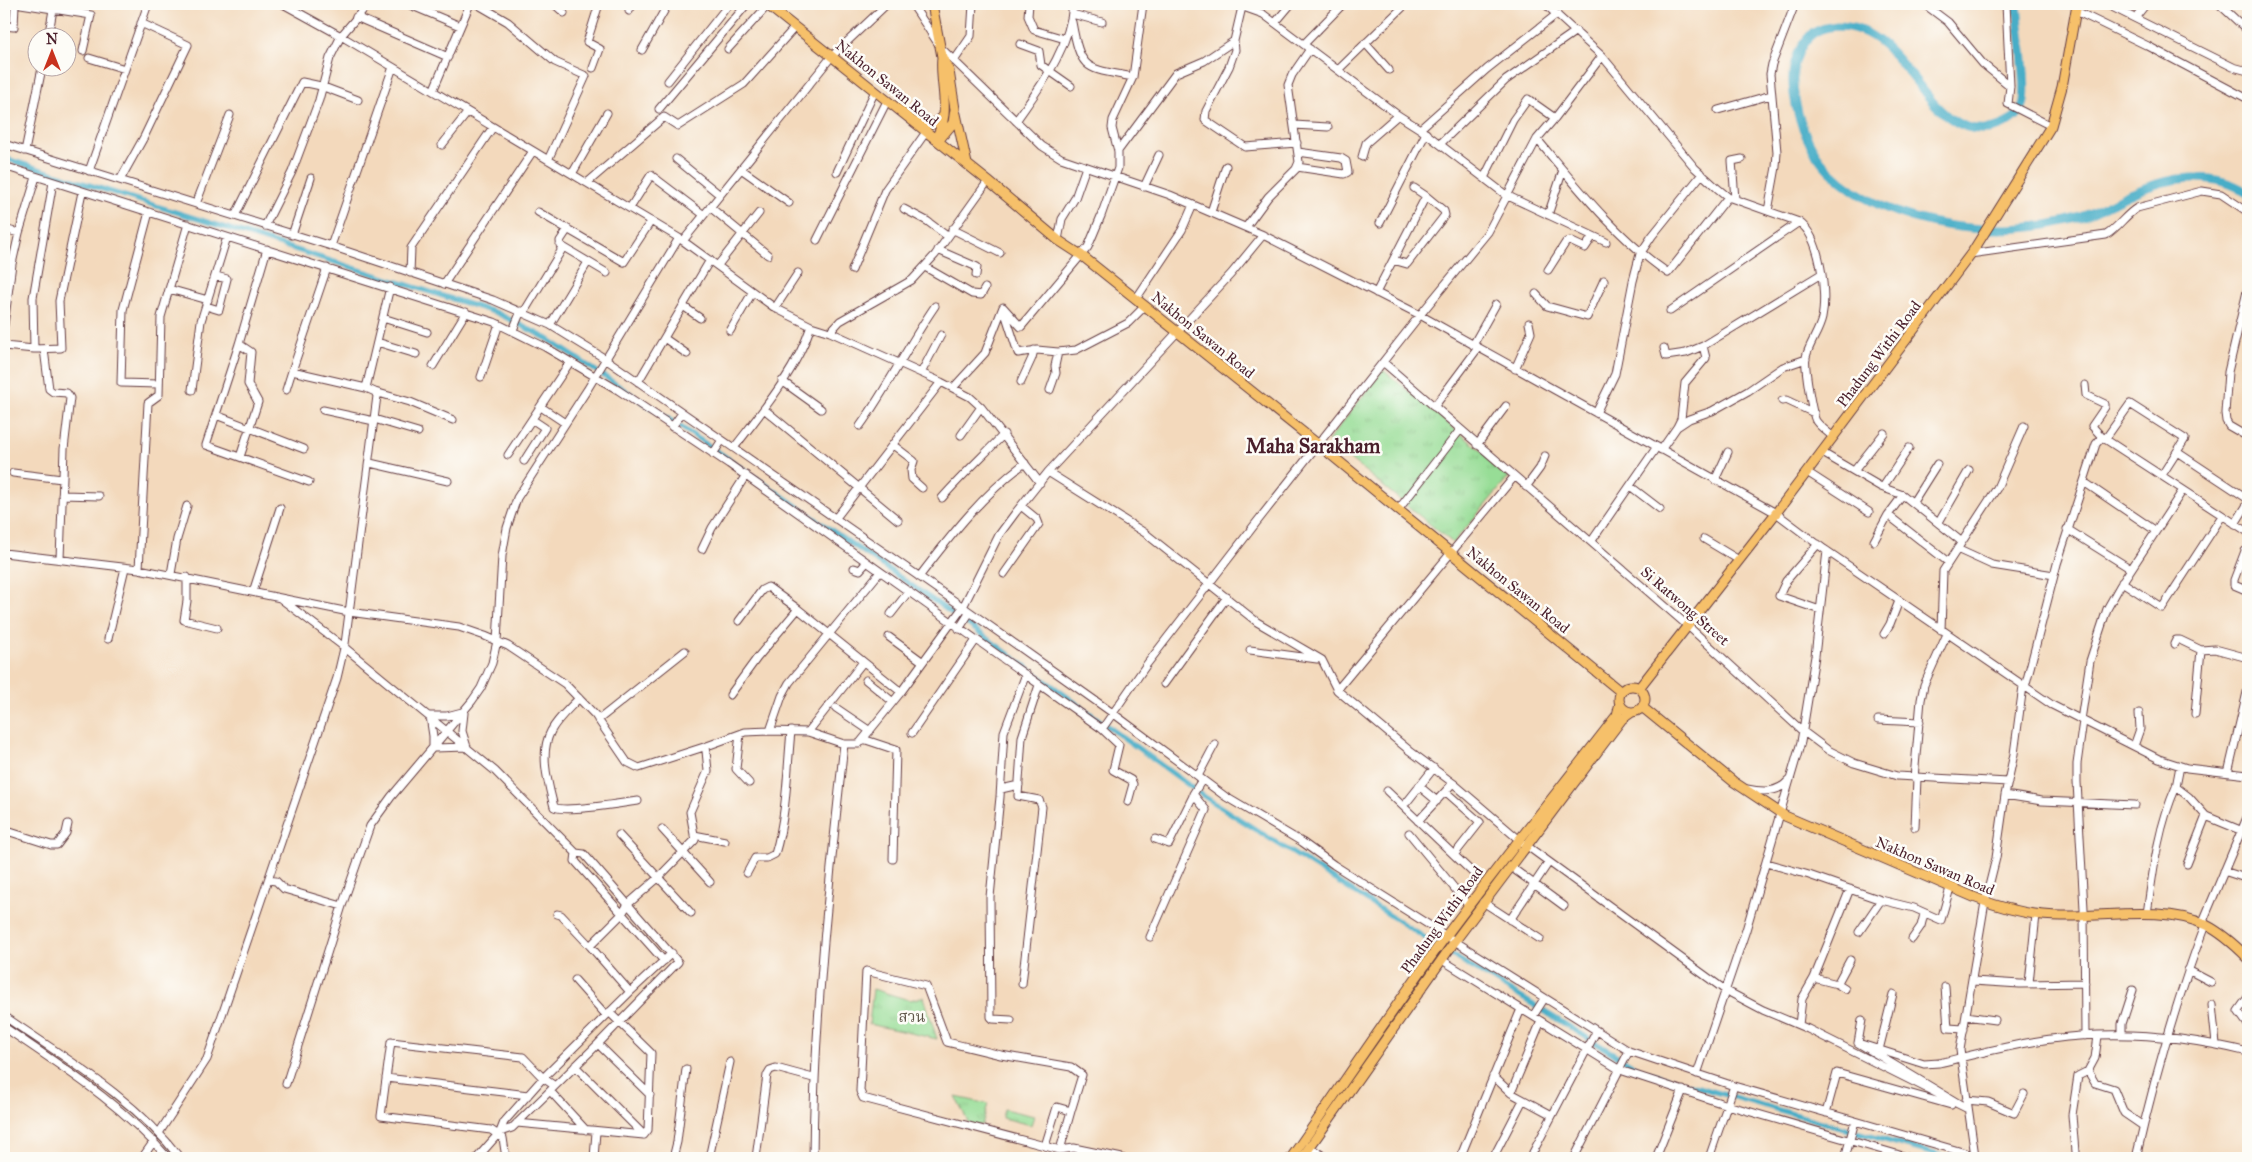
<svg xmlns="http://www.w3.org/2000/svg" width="2252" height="1162" font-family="'IM FELL Great Primer','Noto Serif Thai',serif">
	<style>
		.park { fill: url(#park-tufts); stroke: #707e60 }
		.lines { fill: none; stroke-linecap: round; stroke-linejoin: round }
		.canal { stroke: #47adc7; stroke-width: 5 }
		.river { stroke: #47adc7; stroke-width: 9 }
		.minor-casing { stroke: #633b41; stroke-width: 9 }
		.major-casing { stroke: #633b41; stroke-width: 11 }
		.minor { stroke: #fff; stroke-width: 7 }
		.major { stroke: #f6c06b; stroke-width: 9 }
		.labels { text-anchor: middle; stroke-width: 5; stroke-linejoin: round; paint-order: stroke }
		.street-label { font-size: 15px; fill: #4a1f2b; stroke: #fdfcf7 }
		.park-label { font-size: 15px; fill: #61584b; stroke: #fdfcf7 }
		.district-label { font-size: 20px; font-weight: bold; fill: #4a1f2b; stroke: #fdfcf7 }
	</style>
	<defs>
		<pattern id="park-tufts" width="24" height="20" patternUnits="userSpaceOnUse" patternTransform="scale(1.25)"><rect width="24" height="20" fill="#97dd96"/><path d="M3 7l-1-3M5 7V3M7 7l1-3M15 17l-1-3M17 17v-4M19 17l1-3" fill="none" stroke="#84bd81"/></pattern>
	</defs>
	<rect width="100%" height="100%" fill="#fdfcf7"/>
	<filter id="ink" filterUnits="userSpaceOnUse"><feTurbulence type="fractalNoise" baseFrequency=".02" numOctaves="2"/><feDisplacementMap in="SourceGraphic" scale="10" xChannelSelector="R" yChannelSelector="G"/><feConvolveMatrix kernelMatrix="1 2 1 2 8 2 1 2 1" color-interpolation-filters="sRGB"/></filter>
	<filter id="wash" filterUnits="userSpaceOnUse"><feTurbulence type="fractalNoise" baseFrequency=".0096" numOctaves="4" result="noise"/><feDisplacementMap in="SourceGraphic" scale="20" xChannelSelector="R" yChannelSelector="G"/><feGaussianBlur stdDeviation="1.12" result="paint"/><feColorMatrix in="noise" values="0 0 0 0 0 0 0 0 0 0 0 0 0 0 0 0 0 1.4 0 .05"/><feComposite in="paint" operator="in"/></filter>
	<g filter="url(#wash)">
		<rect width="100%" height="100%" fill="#f3d9bc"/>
		<!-- park -->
		<path class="park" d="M1383,370l128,105 -58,68 -125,-102z
			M873,989l36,11 15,-3 13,42 -68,-15z
			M956,1097l32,7 -6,21 -13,-1z
			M1004,1109l30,7 -3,9 -29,-7z"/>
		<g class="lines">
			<!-- canal -->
			<path class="canal" d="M4,158l493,155 51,26 175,116 246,170 236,172 250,160 187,114 306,87"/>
			<!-- river -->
			<path class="river" d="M2017,4c1,20 12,86 6,101 -4,12 -17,20 -29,23 -70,15 -83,-102 -157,-102 -12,1 -23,4 -30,13 -13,16 -16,35 -13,55 4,27 16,58 36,77 60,60 173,70 250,46 19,-6 35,-17 53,-24 37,-17 80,-23 115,0"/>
		</g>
	</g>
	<g filter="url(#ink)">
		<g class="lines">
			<!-- minor casing -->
			<g class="minor-casing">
				<path id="minor" d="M21,4l70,11 -8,36
					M283,4l58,32 338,202 96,70 36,18 19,6 111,50 29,15 11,10 59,76
					M408,4l52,22
					M477,4l31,18 47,40 31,14 -38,84
					M554,4l10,9
					M912,4l29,44 101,98 19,12 109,37 93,40 157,80 356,198 48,36 228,156 107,54 28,9 61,7
					M1029,4l-1,12 6,14 31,9
					M1235,4l28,10 12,9 123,92 22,14 86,66 100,47
					M1545,4l57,52 93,112 22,20 11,9 71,25c22,15 28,72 23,96 -3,14 -13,26 -16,39 -2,8 6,57 10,64 4,6 12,11 17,16
					M1924,4l24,18 35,42 27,22 -2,18 43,22
					M2006,4l4,82
					M2106,4l127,63 15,4
					M2219,4l29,27
					M1242,7l-8,34 1,9 -6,17 -23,44 -1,9 40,27 52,-4
					M629,11l4,-7
					M2076,11l72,35 100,53
					M1072,14l30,8
					M356,17l92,40
					M2135,18l11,-14
					M1072,22c9,50 14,46 61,55
					M1275,23l16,-19
					M4,26l10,1 1,-23
					M48,38l6,-34
					M1365,43l24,27
					M1020,44l19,7 2,14 30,21
					M1304,44l39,-40
					M728,49l40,-44
					M642,50l26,-46
					M89,58l36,11
					M954,61l17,-25 2,-32
					M593,68l7,-19 -13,-7 12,-38
					M1338,70l68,-66
					M668,81l61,-77
					M433,91l37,-87
					M659,109l88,-105
					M1718,110l53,-15
					M1016,121c25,-36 54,-72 57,-117
					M1294,125l34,2
					M1420,129l67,-60 70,-55
					M1537,139c40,48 79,98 131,134l60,-76
					M4,144l327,102 162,54 57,25 54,33 359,249 151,107 112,83 76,45 32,23 295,186 105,35 249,72
					M1440,144l66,-64 70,-49
					M442,145l26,-33
					M25,151l17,-83
					M1118,151l58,-78 28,-12 30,-20
					M1362,157l4,-14 32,-28
					M676,159l44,36
					M4,166l490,156 51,25 73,43 111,74 373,265 17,16 -6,25 18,10 2,4 -5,18
					M1297,167l47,7 4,-2 -2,-11 -5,-3 -43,-6
					M741,169l48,34
					M89,171l59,-167
					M837,172l38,-81
					M572,174l35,-61
					M1484,178l29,-58 15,-21 27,19
					M120,180l24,-43 44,-92 -47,-22
					M587,183l77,-66 14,9 66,-42 51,-57
					M1144,187l15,-32
					M1414,188l12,8
					M1735,199l-3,-38 10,-2
					M196,204l34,-89
					M710,207l58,48
					M630,208l21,-33 53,40
					M904,209l23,12 20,15
					M1768,211l8,-44 1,-15 -7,-78 2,-10 23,-60
					M149,212l-26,98 -2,73 37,1
					M538,212l86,50 27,-41
					M1211,212l15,-46
					M1548,215l15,-45
					M235,216l67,-134 19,4 37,14
					M1380,223l46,-90
					M265,226l27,-54 27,-72 11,-42 11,-22 27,-32
					M1246,227l22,-30 28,-28 3,-7 -11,-77 4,-10 18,-26
					M4,229l15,4
					M952,229l48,24
					M292,235l19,-57
					M817,240l70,-139
					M1058,240l4,-21 13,-21 11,-31
					M683,241l149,-185 55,-52
					M560,245l47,28
					M331,246l62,-179
					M267,249l-28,95 -33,101 103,37
					M938,250l39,17 -1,8
					M1970,254l136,-19c12,-7 19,-20 31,-27l65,-17 19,3 27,18
					M718,265l41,-52
					M925,267l47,27 9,1 4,-7
					M852,270l33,-80 41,-58
					M1548,270l18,-28 4,-1 15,7 8,-12
					M410,273l1,-25 82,-121
					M444,284l89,-133
					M2248,287l-20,85 -3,41 1,8 3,5 19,11
					M169,289l39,11
					M1376,293l50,-97 18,15 1,4 -38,49 -14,-4
					M1536,294l11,12 40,11 17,-37
					M1136,299l46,-69 11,-25
					M206,306l13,4 8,-31 -11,-3
					M683,306l17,12
					M775,308l23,-35
					M1004,310l14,43 19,-3 21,2 18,-2 52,-27 17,-17
					M1670,311l129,-89
					M524,312l37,-61 -1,-10 8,-12
					M383,318l44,14
					M4,325l8,-61 7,-31 17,-56
					M550,325l38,-63
					M513,330l8,-19
					M730,331l22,-38
					M830,332l10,-11 72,-41 23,-25 53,-74
					M664,338l23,16
					M377,342l39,12
					M239,344l12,8 -3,32 10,18 -18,55
					M1473,345l23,-41
					M4,346l30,3 27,-1 -2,-47 23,-109
					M1664,348l2,8 20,-3 17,-7 118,-72
					M34,349l-1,-51 20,-116
					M44,349l5,40 4,3 14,1 3,5 -6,51 -4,110
					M1383,362l305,264 112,103 28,21 26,13 43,13 111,6
					M433,366l33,-54
					M1515,369l16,-36 -2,-10
					M292,371l35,-103
					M921,373l20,-38
					M481,377l18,-53
					M782,381l39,28
					M638,382l72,-122
					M1021,382l11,-24 2,-8
					M2085,385l1,10 19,9v3l-13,19 10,11
					M366,388l24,-101
					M953,388l32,-35 18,-46 18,20 67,-80 13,-31 17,-48v-17l-6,-23 1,-8 20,-43 10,-73
					M192,390l9,-69 26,-84
					M1050,390l6,-17 -1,-7 3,-14
					M375,392l35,10 43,18
					M1782,401l4,-1 28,13
					M541,407l24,16
					M1434,407l44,-59
					M764,409l134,111
					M323,410l51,11
					M1596,413l19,-39 18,-93 7,-27 12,-18 50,-62
					M216,415l88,34
					M374,419l44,13
					M860,426c28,-39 48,-81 75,-120
					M672,427l10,-14
					M1677,427l4,-8 4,-36 21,-25 -3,-12
					M961,435l20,-28
					M2106,438l24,-34 55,35 -23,36
					M893,445l21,16 -3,9 1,9 10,9
					M1477,445l29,-39
					M734,448c29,-38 62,-77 77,-122
					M1661,450l16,-23 12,-8 23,-8 36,-20 35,-24 23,-8
					M1821,452l60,35 22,8 59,47
					M2177,452l71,47
					M713,454l9,-14
					M508,455l62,-93
					M524,461l21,-33 -12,-8
					M370,463l78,18
					M1854,471l30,-38
					M1048,472l97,61 112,89 65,38 15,30 73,61 43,32 70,60 202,147 38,20 45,19 160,80 -110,-66 66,21 15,-1c37,-9 75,-19 112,-24 66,-9 133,-3 197,13
					M1807,472l62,40
					M13,473l49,6
					M1715,480l13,-28
					M2084,482l72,49
					M1630,486l30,23
					M1526,487l14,-19 5,-12
					M1883,487l26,-39
					M62,495l37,1
					M1903,495l-15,20 60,47
					M942,498c20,-23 41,-42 62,-64
					M1913,502l24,-38
					M1398,510l62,-80
					M835,519l106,-137
					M1939,522l30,-52
					M2235,524l13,-21
					M2067,529l64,40
					M1704,539l35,21
					M1874,541l14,-26
					M1591,542l65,-94
					M1818,544l-32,37 -7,15 41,14
					M702,549l10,-21 34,-53
					M1957,549l35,16 62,10
					M2248,551h-3l-11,29v5l14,6
					M4,553l135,16 210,43 110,15 26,9 23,10 57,38 30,31 32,47 12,6 68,-22
					M854,568l6,2 7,-8
					M139,569l9,-166 11,-8 2,-78 27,-93
					M171,574l6,-35 10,-33
					M1004,574l35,-50 -2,-5 -16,-13
					M187,577v24l-3,19 33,8
					M919,577c32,-42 63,-82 106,-114
					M2122,582l40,26 60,-92
					M253,592l27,-84
					M281,599l63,48 151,124 81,82
					M891,614l18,-23
					M739,621l23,-31 6,-3 30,22
					M959,629l11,-17
					M1941,630l2,-59 54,-83 27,-62
					M1884,634l6,-10 9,-23
					M889,637l34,25
					M108,639l17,-71
					M2174,644l2,-4h4l21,10 14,-1 33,9
					M1250,650l67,9
					M866,680l27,22
					M1164,684l63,-87
					M2025,687l32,-123 39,-120 6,-7 146,95
					M1337,690l177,-213
					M730,695l27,-37 41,-49 103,83
					M579,698c-9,10 -22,21 -28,33 -12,22 -3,52 3,76 10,6 69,-4 84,-6
					M836,708l34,23
					M2195,714l6,-64
					M598,720l87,-69
					M1878,720l42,2
					M2081,720l9,-59 17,-52 13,-23 63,-96
					M2083,721l-6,43v18l7,127 1,127
					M1102,729l45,-65 109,-141 164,-208 68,-83 49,-93 18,-21 47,-62
					M770,731l12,-35 7,-13 91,-111
					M808,732l55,-70
					M912,733l64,-93
					M740,734l-4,35 13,14
					M863,739l33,11 -3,109
					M2134,746l6,-17 -1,-16
					M433,748v-12l-3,-20h17l15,-4
					M434,748l33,-1 -5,-16 2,-18
					M2180,766l-4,21 13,10 17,19 34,14
					M2228,773l20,-85
					M1198,776l17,-32
					M1914,778l7,-78 3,-15 23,-51
					M1419,786l18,15
					M1001,789l18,-4
					M1747,789c15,3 31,4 41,-8
					M1387,791l87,83
					M1446,792l34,30 -26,33
					M2005,795l37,6 93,4
					M1407,802l27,-34
					M1418,821l35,-38
					M1915,827l2,-49
					M662,829l48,53
					M4,830l47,15h6l9,-12 2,-9
					M1409,833l60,73
					M619,835l72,78
					M694,835l31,6
					M1155,839l14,5 24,-48
					M1766,863l43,12 72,25 33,8 27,12 9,-32
					M2187,864l19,-48
					M1515,870l49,36
					M2224,871l24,8
					M747,873l8,-15h12l8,-4c12,-40 12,-82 16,-123
					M268,880l8,1 8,8 58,17
					M1483,902l57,37
					M557,914l4,1 29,31
					M2147,914c6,-43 11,-87 29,-127
					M1510,920l39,-58
					M1859,932l22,-32
					M1150,937l56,-127 -13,-16 9,-14
					M1912,939l9,-13 3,-12
					M672,953l-42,39 -40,-46 32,-32 6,-10 30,-26 37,-38 -5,-28 18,-41 -2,-20 1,-5 38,-14 25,-1 38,1 36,12h15l42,-52 62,-85 36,-72 17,-23 32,-40 183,-198 32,-39
					M1442,960l178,110 107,35 183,53
					M2188,970l23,12
					M1814,978l23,6 8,5
					M575,980l31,35
					M1973,981l47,3 65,-1
					M2029,983l7,-68
					M1022,984l20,-177 -3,-7 -21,-4 4,-59 17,-52
					M1837,984l13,-24
					M1945,987l3,41 16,1
					M2248,997l-10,14 10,14
					M2212,1005l4,39
					M4,1016c62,43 129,81 176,142
					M1533,1016l11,-17
					M1966,1016l29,4
					M1011,1020l-18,-1 -2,-2 -1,-120 10,-100 4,-65 22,-58
					M1799,1025l3,-26 12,-21 36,-89
					M4,1027c58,40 118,77 164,131
					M2122,1035v-11l11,-34
					M1858,1043l4,-23
					M598,1044l52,51
					M1879,1050l14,-56
					M575,1066l69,69
					M2088,1071l7,12 19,6 10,24 19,13
					M1697,1074l49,-144 55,-188 14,-86 12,-105
					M1493,1076l18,17 30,-72
					M386,1078l142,17
					M286,1084l56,-178 28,-80 21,-29 81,-96 9,-13 11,-25 5,-22 5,-85 5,-28 10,-30 70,-108 92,-152
					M550,1091l36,39
					M1511,1093l41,22
					M1966,1100l22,2 26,11 10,-19
					M1071,1111l11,-36 -11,-8 -70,-12 -54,-13 -21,-56 -60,-15 -6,120 3,7 197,52 14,-2 48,10
					M1826,1113l11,-40 114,32
					M517,1123l127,12 4,-5 3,-77 -42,-41
					M500,1132l12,-4 86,-84 80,-82 -94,-108 -8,-1 -1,8 89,100
					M159,1133l48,-74 130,-381 8,-34 32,-248 -2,-4 -9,-4 -74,-17 -6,19
					M1045,1146l12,-39 14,4 -11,39
					M1309,1147l18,11
					M2075,1152l-3,-37 6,-39 10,-5 7,-13 3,-22
					M1975,1156l-15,-106 25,-148 11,-44 9,-63 9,-41 9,-68
					M142,1158l12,-17
					M477,1158l23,-26 4,-10 39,-44 12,8
					M506,1158l-3,-20 -12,-8 -110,-14 10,-74 132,15 20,21 87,-86
					M594,1158l2,-26
					M673,1158l4,-16 9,-73
					M709,1158l21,-96
					M756,1158l11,-83 3,-5 6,-2 37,10
					M813,1158c1,-139 16,-276 31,-414
					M1460,1158l61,-149
					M1493,1158l30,-58
					M1530,1158l66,-126
					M1574,1158l55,-107
					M1656,1158l27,-68
					M1709,1158l25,-72
					M1845,1158l10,-37
					M2136,1158c18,-79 40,-157 69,-233l-1,-6 44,-104"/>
			</g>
			<!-- major casing -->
			<g class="major-casing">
				<path id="major" d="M766,4l222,177 70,59 23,15 238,190 302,247
					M932,4l10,53 7,14 6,38 -2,14 -15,18
					M956,114l11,50
					M916,122c12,3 20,4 28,-7
					M935,139c18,-26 4,-53 7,-82
					M1619 699a13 13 0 1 1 26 0a13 13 0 1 1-26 0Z
					M1639,688l137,-175 197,-262 78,-125 11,-39 15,-83
					M1642,707l92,75 51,34 191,82c28,11 55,18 86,18 44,1 102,-11 144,9 16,8 30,21 42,33
					M1291,1158c51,-73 100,-146 152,-218 56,-76 116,-150 174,-225l3,-12
					M1302,1158l153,-217 167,-222 10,-7"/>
			</g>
			<!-- minor -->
			<use href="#minor" class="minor"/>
			<!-- major -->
			<use href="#major" class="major"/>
		</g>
	</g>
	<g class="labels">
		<!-- street labels -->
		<g class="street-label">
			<text transform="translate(887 83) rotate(39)" y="5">Nakhon Sawan Road</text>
			<text transform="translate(1203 335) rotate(39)" y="5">Nakhon Sawan Road</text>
			<text transform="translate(1879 354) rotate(-53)" y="5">Phadung Withi Road</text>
			<text transform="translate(1518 590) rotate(39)" y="5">Nakhon Sawan Road</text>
			<text transform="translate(1685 606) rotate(41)" y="5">Si Ratwong Street</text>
			<text transform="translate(1935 866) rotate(23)" y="5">Nakhon Sawan Road</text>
			<text transform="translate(1442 920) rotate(-54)" y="5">Phadung Withi Road</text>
		</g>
		<!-- park labels -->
		<g class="park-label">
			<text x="912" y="1022">สวน</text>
		</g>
		<!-- district labels -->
		<g class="district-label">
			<text x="1313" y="453">Maha Sarakham</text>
		</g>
	</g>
	<!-- margin -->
	<rect width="2252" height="1162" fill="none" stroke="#fdfcf7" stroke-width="20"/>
	<!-- north arrow -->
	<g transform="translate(52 52)"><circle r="24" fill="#fdfcf7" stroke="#b5a4a5"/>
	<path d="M0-4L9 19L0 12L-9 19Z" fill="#c8321e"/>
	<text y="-8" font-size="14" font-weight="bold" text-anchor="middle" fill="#4a1f2b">N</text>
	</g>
</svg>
